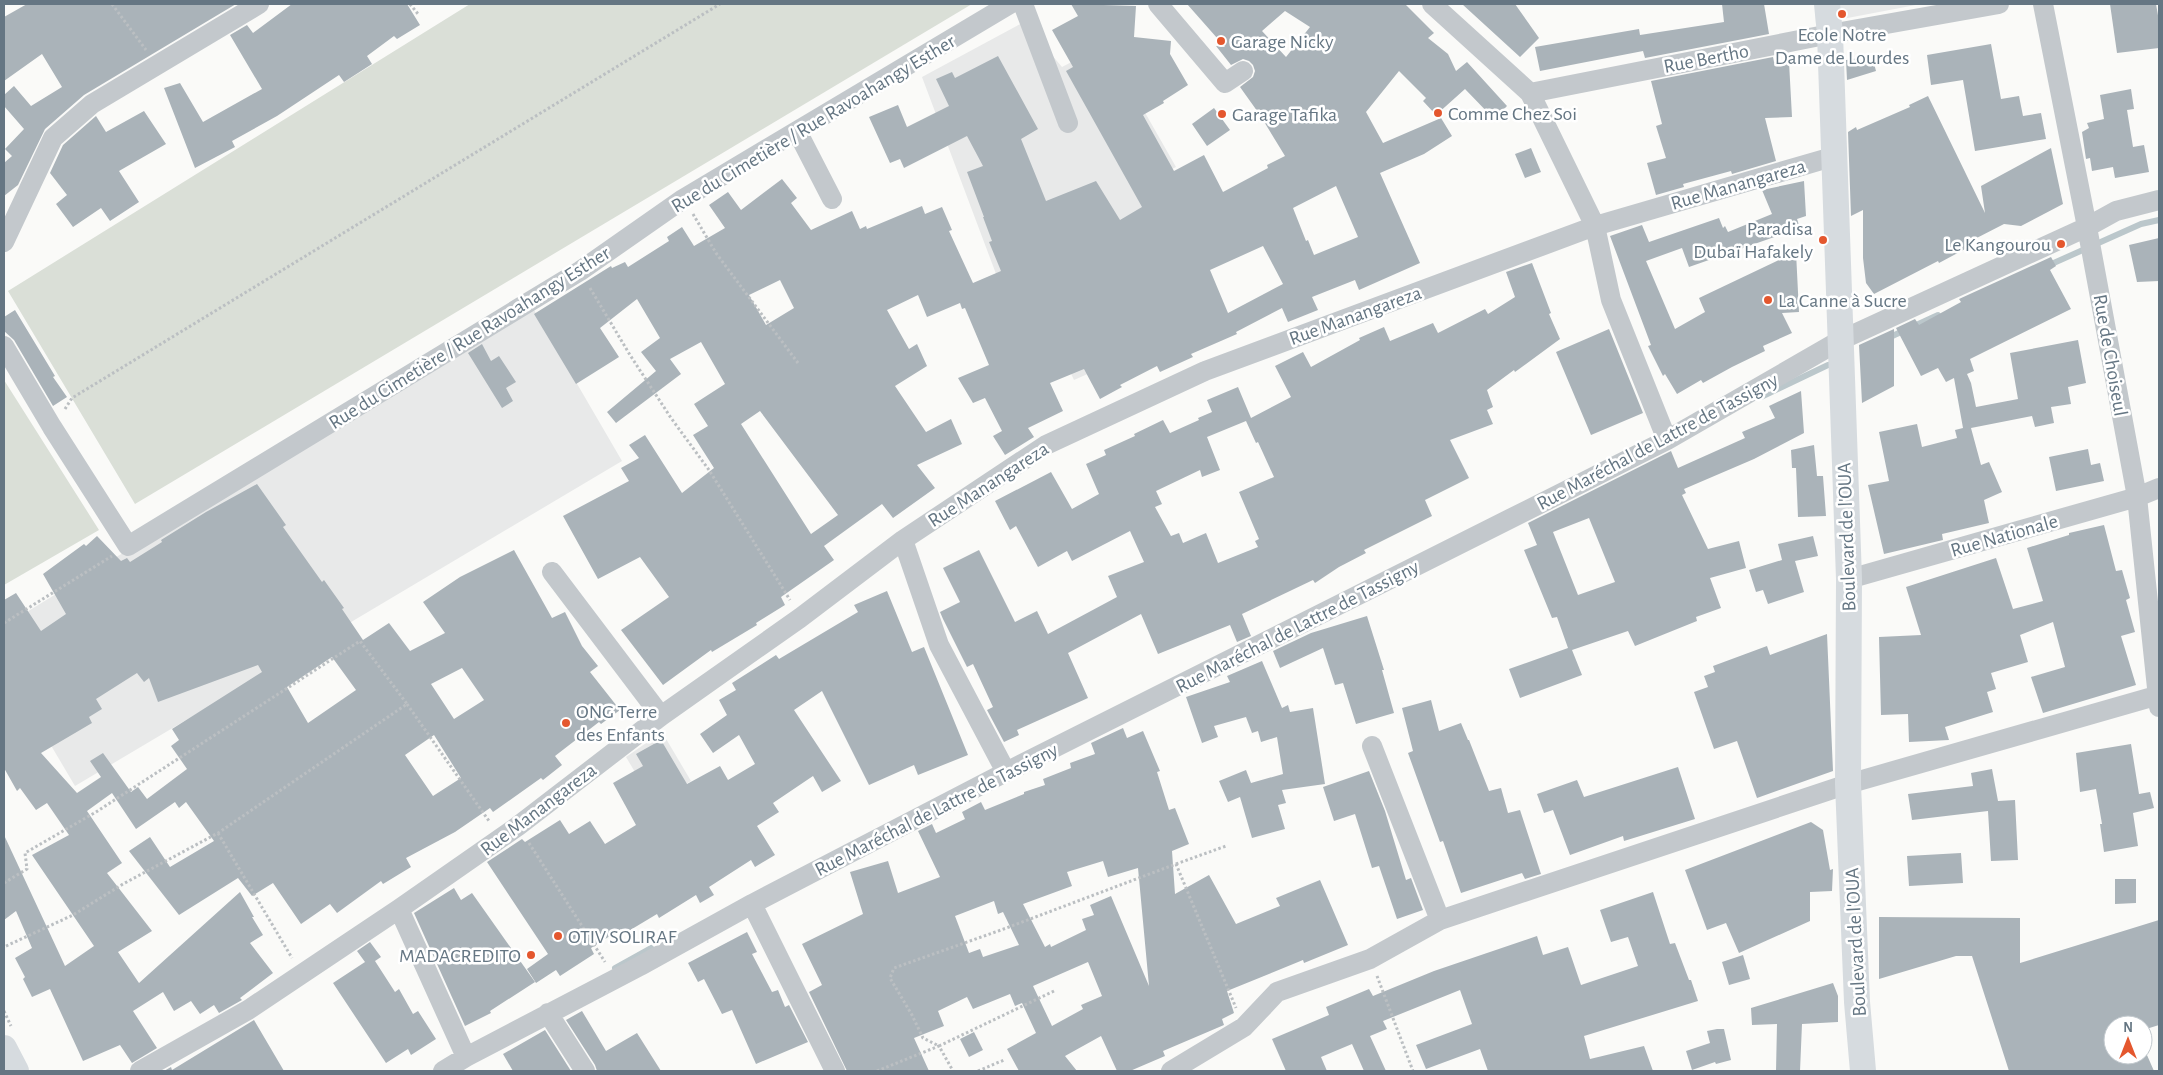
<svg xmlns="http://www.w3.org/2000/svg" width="2163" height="1075" font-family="'Alegreya Sans',sans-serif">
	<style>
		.built { fill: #e8e9e9 }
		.green { fill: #dadfd7 }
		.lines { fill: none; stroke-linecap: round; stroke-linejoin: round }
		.stream { stroke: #bbc7cb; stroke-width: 6 }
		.building { fill: #aab3b9; fill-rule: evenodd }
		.path { stroke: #bbbfc2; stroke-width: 3; stroke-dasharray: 2.5 2.5; stroke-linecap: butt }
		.minor { stroke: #c3c8cc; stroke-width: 20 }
		.major { stroke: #d6dbdf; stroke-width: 26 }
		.poi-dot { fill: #e4572e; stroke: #fff; stroke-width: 2 }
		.labels { text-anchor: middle; stroke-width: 5; stroke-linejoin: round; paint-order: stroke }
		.poi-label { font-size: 20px; fill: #657683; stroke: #fff; text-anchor: start }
		.street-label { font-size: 20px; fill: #657683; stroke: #fff }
	</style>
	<rect width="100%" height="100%" fill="#fafaf8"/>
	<!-- built -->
	<path class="built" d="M1815,4h106l-105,20z
		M1024,22l38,45 44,-23 70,123 -38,19 51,115 -54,52 -61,27 -23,-48 -29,11 -100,-266z
		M530,303l92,158 -547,325 -71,-120v-40z
		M662,732l29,49 -37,23 -28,-47z"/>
	<!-- green -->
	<path class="green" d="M470,4h502l-837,500 -127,-213z
		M4,380l95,150 -95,55z"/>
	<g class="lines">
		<!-- stream -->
		<path class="stream" d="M2047,266l94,-42 18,-4
			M1888,338l50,-23
			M1761,397l67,-32
			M615,968l36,-20"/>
	</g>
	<!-- building -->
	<path class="building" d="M27,4h209l-152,91 -39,34 -27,56 -14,11v-33l8,-7 -7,-7 19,-20 -20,-23v-11l10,-9 17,20 31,-19 -20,-33 -38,27v-64z
		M292,4h115l13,21 -23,14 -3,-3 -27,20 5,8 -28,18 -5,-7 -62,41 -45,25 3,6 -40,21 -31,-80 16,-5 23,39 59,-33 -32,-54 17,-10 6,8z
		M1071,4l65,2 -2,31 37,4 -1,13 18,31 -25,16 1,2 -21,12 31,56 30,-16 19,37 45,-24 -1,-3 18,-9 -25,-41 -20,-28 13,-10 2,-6 -2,-6 -4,-4 -6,-2 -12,6 -15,-19 9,1 -38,-43h218l29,29 -6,5 20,16 8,17 11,-9 40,44 -13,13 -29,-30 -29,26 -13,-14 3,-3 -27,-27 -33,41 17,31 58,-25 11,18 -28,18 -44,19 40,90 -61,27 -4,-10 -43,17 6,13 -30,12 -6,-14 -46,24 1,2 -46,20 2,3 -33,15 -3,-6 -37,19 2,2 -22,12 -16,-30 -34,14 13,28 -35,17 6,9 -29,18 -12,-19 9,-5 -17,-33 -12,5 -15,-25 31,-13 -24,-57 -3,1 -2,-6 -33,14 -9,-22 -31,15 22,39 8,-5 10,22 -32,20 31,46 25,-13 11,25 -45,21 18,23 -42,30 -11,-14 -58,42 10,14 -53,37 4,8 -29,18 1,2 -45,27 -1,-2 -48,35 -42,-55 48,-33 -29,-40 -42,22 -35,-63 66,-35 -8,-13 18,-10 -10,-13 16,-10 37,58 32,-25 -21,-33 15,-9 -14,-22 31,-20 -24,-42 -31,17 11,15 -65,49 -9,-11 49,-41 -15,-19 19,-14 -23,-39 -37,29 19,29 -43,27 -42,-70 77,-48 1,2 13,-6 3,5 41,-26 -2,-4 15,-10 12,19 31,-18 -16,-23 19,-13 13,18 41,-31 15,19 -6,5 20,27 41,-19 8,18 6,-3 1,3 55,-23 3,8 17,-7 10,23 -3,1 24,52 28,-12 -12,-29 3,-1 -9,-24h1l-17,-45 16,-6 -16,-30 -63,32 -4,-9 -10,4 -21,-46 29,-12 9,22 42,-21 -13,-27 16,-7 3,6 43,-22 40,73 -17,10 25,62 50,-20 24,39 22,-13 -76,-136 7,-4 -21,-37 26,-14zM1285,11l25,16 -24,30 -24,-26zM1336,186l22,51 -44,18 -6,-15 -2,1 -13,-33zM1263,246l20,38 -55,29 -18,-43zM780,280l14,28 -28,17 -17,-30zM760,411l78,104 -27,19 -70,-110z
		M1462,4h53l24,34 -19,19z
		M1722,4h42l5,30 -124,24 -2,-7 -103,20 -5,-24 104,-18 1,6 84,-13z
		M2110,4h46l3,17v27l-42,5z
		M1991,44l10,55 18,-3 4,20 18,-3 5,26 -71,12 -12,-71 -32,5 -4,-30z
		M1872,56l4,15 -29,9 -1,-20z
		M1773,57l1,5h15l3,55 -27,1 11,43 -44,13 -1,-3 -48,13 1,3 -28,8 -9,-32 19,-5 -10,-32 6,-2 -11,-43z
		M2131,89l3,20 -7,1 6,37 11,-2 5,27 -34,6 -2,-11 -21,4 -2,-13 -4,1 -4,-27 7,-4 -2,-5 17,-4 -4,-24z
		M1928,96l57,117 -4,-27 70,-38 12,56 -42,22 -17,-2 -39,20 2,4 -28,15 -1,-2 -64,33 -8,-11 -3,-25v-48l-12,6 -3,-84 8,-5 1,3 53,-23 -1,-2z
		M1214,108l16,22 -23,16 -15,-22z
		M144,111l22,33 -47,27 20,31 -29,19 -9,-13 -28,19 -17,-23 11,-9 -17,-22 13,-28 33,-29 10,16z
		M1531,148l10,24 -16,6 -10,-24z
		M1804,181l2,35 -9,3 3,9 -111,39 -7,-19 -36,13 29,68 30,-17 -6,-14 97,-46 3,60 -17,1 10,20 -29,13 2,5 -33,16 -29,16 -2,-3 -24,14 -12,-20 -2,2 -15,-30 3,-1 -41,-109 32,-11 7,17 70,-24 4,10 2,-2 3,6 44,-18 -10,-24z
		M2159,238v43l-22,1 -8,-37z
		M2051,257l5,9 -6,4 21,39 -101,50 4,12 -7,3 4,9 5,24 42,-8 -8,-46 68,-13 8,43 -18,4 3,17 -20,3 3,16 -19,4 -3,-11 -61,12 10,37 8,-3 13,30 -18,8 5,23 -47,11 1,6 -59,14 -16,-69 21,-4 -10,-49 38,-8 5,23 35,-9 -2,-8 8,-2 -9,-50 -8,4 -8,-14 -17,8 -25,-48 19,-9 4,6 42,-23 -2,-3z
		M1532,263l19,50 -2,1 11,25 -45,33 -1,-2 -27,20 6,17 -6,3 6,14 -43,16 19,38 -44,22 7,16 -68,34 2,3 -27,14 -24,16 -2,-3 -71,34 9,22 -14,6 -7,-17 -72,29 -17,-40 -73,39 20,45 -71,32 2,5 -15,7 -17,-32 6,-3 -20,-43 -6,3 -24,-48 -3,-7 20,-10 -17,-34 36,-18 36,72 22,-11 11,23 69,-37 -9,-21 36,-14 -14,-31 -58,30 -5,-10 -29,16 -22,-41 -6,4 -15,-29 56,-29 21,37 27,-15 -13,-30 20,-9 -2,-5 31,-14 -1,-2 29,-14 7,13 29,-13 -1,-2 14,-6 -5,-12 31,-13 13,31 40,-21 -16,-31 28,-14 8,15 49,-27 -1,-2 25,-11 6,14 43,-18 5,10 47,-24 3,5 27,-17 -9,-25zM1246,421l10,22 2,-1 16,35 -35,15 20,47 -4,2 3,6 -40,16 -12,-30 -23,10 -4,-10 -8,3 -16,-29 7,-3 -6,-13 44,-21 2,7 18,-7 -13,-33z
		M15,310l40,66 -2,1 14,20 -14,9 -39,-66 -10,-9v-14z
		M1609,329l34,84 -52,22 -35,-83z
		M1894,329v57l-32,17 -3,-58z
		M482,344l9,17 8,-5 17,26 -10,6 7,13 -11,7 -34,-55z
		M1801,391l3,42 -50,26 -70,30 2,4 -4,2 26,54 31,-8 7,27 -36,10 11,30 -25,9 1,4 -62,25 -7,-15 -56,19 10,25 -62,23 -11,-29 59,-21 -11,-31 -5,1 -28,-68 13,-5 -9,-22 143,-72 7,17 67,-30 -3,-6 33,-14 -6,-12zM1589,518l26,64 -37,13 -25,-63z
		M1814,445l3,31h6l3,40 -28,1 -2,-49h-4l-1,-18z
		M2088,449l3,16 9,-2 4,18 -48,10 -7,-34z
		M257,484l29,41 -3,2 39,55 2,-2 20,28 -2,1 21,31 26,-17 21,28 35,-18 -22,-31 37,-25 54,-27 38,68 13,-6 17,34 16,20 -8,6 30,38 -19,14 -2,-2 -44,34 7,9 -19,15 -2,-2 -48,34 -3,-4 -35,24 -49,26 5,9 -28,17 -2,-3 -44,32 -7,-9 -29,20 -28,-41 -21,13 -14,-18 -59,37 -50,-64 21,-14 20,30 44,-26 -28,-39 -7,6 -4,-6 -39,27 -24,-36 -25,18 35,52 -15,10 45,58 -34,21 21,31 101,-91 14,25h-2l11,18 -13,8 23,30 -33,25 2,2 -23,13 -5,-8 -14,9 -9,-13 -17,10 -11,-19 -30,19 24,37 -25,15 -12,-18 -37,16 -33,-72 -18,8 -9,-18 2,-2 -10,-19 17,-10 -16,-37 -12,9v-85l61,131 29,-20 -62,-91 37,-20 -22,-32 -11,7 -16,-22 -3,3 -13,-23v-168l12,-7 25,38 25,-17 -23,-40 41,-30 2,2 11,-10 24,25 6,-3 3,4 32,-20 -1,-2 45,-28zM332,657l24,33 -48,33 -21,-36zM258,665l4,7 -90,57 7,11 -8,6 16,23 -40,30 -9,-12 -7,5 -28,-39 -13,8 11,16 -24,16 -36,-40 51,-30 -3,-6 13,-8 -6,-10 41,-26 7,9 5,-4 9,24zM462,668l22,32 -30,19 -23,-35zM434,735l27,43 -28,18 -28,-41z
		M2104,525l12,46 6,-1 8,28 -4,2 9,32 -14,4 15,49 -93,28 -12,-36 34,-10 -12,-45 -33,13 8,27 -37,11 5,16 -9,3 6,20 -48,15 4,13 -40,2 -1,-28 -27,1 -2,-78 42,-2 -15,-48 90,-29 17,51 30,-8 -16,-53 42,-13v-2z
		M1813,536l5,20 -23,5 9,31 -36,12 -5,-14 -7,2 -7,-22 33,-10 -4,-16z
		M887,591l25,61 12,-5 44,108 -50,20 -4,-10 -45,20 -47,-94 -28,19 47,71 -19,11 -9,-16 -40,27 6,9 -22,14 18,29 -20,12 -4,-7 -42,27 5,8 -14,8 -4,-8 -37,23 -2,-4 -30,18 -2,-3 -3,2 -1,-2 -30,19 3,6 -34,22 -4,-6 -20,13 -9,-14 21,-15 -61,-92 35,-23 3,3 35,-22 9,14 21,-13 15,23 31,-19 -23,-42 30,-17 -7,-12 25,-14 26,44 33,-18 8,14 27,-16 -16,-29 -26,18 -13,-19 27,-19 -8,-15 17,-10 -4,-7 44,-28 3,4 79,-47 -4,-7z
		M1367,616l17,54h-2l12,43 -38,11 -13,-41 -8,2 -12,-37 -43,20 -7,-17 38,-18z
		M1827,634l6,137 -76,27 -20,-57 -23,8 -20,-57 14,-5 -4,-11 11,-4 -2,-6 54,-20 3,9z
		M1262,661l20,47 6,-3 2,7 23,-4 12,76 -43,6 4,13 -8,2 7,24 -33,9 -12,-41 -12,5 -9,-21 27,-11 5,13 32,-9 -6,-37 -16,5 -3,-11 -6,2 -6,-16 -32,9 4,11 -16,6 -16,-46 44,-15 -3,-6z
		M1431,700l8,31 22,-8 7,17h1l20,51 12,-3 7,25 12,-3 21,64 -16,5 -3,-6 -61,20 -18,-52 -3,1 -32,-89 5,-2 -11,-43z
		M1123,728l4,10 16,-7 17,40 -3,1 12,38 6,-2 14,36 -17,7 3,43 34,-19 27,49 44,-18 -4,-8 44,-18 28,65 -44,18 -1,-3 -76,31 7,22 -12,6 2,6 -61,26 2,5 -35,15h-13l-16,-35 -36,20 12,15h-58l-12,-22 29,-16 -14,-30 -7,3 -5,-12 -37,15 -6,-12 -29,14 6,15 -30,12 15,33h-82l-38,-79 13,-7 -20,-41 61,-30 -13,-42 38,-11 10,32 42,-16 -22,-46 14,-7 4,9 29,-14 -3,-7 19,-10 4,8 39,-16v-2l21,-7 -2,-6 28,-11 -1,-5 25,-9 -4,-11zM1103,861l5,16 30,-9 11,118 -38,-90 -21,9 4,10 -12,4 4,11 -35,17 -1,-3 -5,3 -22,-43 49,-18 -5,-14zM994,901l4,13 5,-2 16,33 -36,12 -3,-8 -11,4 -14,-37zM1088,962l14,34 -21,9 2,4 -31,17 -19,-40z
		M2131,744l8,50 11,-2 4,16 -21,5 5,33 -34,6 -4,-28h2l-6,-35 -16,3 -4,-39z
		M1678,767l17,52 -71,22 -1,-5 -53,19 -17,-45 -9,3 -7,-19 40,-14 7,17z
		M1992,769l6,32 17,-1 3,60 -27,1 -3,-50 -76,9 -4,-26 65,-8 -2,-13z
		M1369,771l16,40 21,69 5,-2 12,32 -26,9 -18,-53 -7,2 -17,-54 -21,7 -11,-34z
		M1811,822l12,8 7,40 3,-1 -1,22 -22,1v29l-71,32 -13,-30 -19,7 -22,-60z
		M1961,853l2,30 -54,3 -2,-30z
		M2115,879h21v24l-21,1z
		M454,888l7,12 11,-7 63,89 -45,29 1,2 -26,13 -51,-113z
		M1653,892l17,52 5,-1 14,37h2l7,21 -114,35 6,23 54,-13 9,25h-165l-8,-22 -54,20 -10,-24 56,-21 -12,-34 -77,31 4,8 -17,7 16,35h-22l-12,-27 -31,13 6,14h-41l-14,-32 57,-24 -3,-8 43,-18 4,7 61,-25 103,-35 6,19 25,-8 13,38 57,-19 -10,-29 -17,5 -11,-32z
		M1879,917l141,1v45l139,-43v105l-16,5v-5h-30v30h30v-9l11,25h-145l-37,-115h-16l-77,23z
		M747,932l10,20 -5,2 20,38 6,-2 7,17 4,-2 19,37 -52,22 -24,-54 -10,4 -18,-35 -6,3 -10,-19z
		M370,942l11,15 -6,4 20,31 4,-3 14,25 5,-3 18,28 -25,16 -3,-6 -22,14 -53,-80 32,-21 -8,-11z
		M1743,955l7,24 -21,6 -7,-23z
		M1833,983l5,13v26l-36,2 -2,47h-24l1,-47 -25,1 -1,-17z
		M582,1011l24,40 31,-18 24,38h-64l-2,-6 -29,-45z
		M254,1020l30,51h-120l7,-4 1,3z
		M1717,1029h7l7,31 -15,4 -1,-2 -23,8 -6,-19 24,-8 -3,-12z
		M545,1030l26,41h-58l-10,-17z
		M974,1032l9,18 -14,7 -9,-18z"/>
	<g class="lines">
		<!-- path -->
		<path class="path" d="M112,4l34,46
			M410,4l8,10
			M693,214l23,39 82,110
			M590,288l40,67 41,63 38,52 81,130
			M65,409l7,-11 648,-394
			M4,623l108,-67
			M407,704l82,117
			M218,833l74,125
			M529,843l76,119
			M1176,864l50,-18
			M4,883l23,-14 -2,-16 71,-41 264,-171 47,63 -189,129 -95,51 -50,31 -69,32
			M1377,976l36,95
			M1054,991l-115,55 -16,-8 -11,-23 -22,-37 4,-10 107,-38 175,-66 60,144
			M4,1011l7,15
			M877,1071l62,-25 14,25
			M978,1071l26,-11"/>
		<!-- minor -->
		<path class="minor" d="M1023,4l45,119
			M1158,4l67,79 18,-12
			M1432,4l98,89 65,133 16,74 56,140
			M2043,4l44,223 50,270 22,210
			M1530,93l300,-59 169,-30
			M797,131l35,68
			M4,242l49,-104 39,-34 167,-100
			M4,346l48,81 76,119 452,-275 103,-72 327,-195
			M903,540l36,105 67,127
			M552,572l109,144
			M1849,579l288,-82 22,-9
			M1372,746l68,174
			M752,904l83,167
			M399,909l67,148
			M548,1013l37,58
			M140,1071l108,-61 151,-101 119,-83 143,-110 139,-98 103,-78 143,-95 159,-74 390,-145 237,-69
			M443,1071l23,-14 174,-91 112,-62 254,-132 661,-332 172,-99 248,-114 29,-16 43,-11
			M1171,1071l73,-44 33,-35 93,-33 70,-39 408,-136 311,-89"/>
		<!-- major -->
		<path class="major" d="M1827,4l3,30 19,545 -1,205 9,218 6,69
			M4,1048l12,23"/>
	</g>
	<!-- markers -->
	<g class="poi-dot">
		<circle cx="1842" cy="14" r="5"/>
		<circle cx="1221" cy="41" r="5"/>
		<circle cx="1438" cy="113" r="5"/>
		<circle cx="1222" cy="114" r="5"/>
		<circle cx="1823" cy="240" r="5"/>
		<circle cx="2061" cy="244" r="5"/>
		<circle cx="1768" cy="300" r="5"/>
		<circle cx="566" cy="723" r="5"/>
		<circle cx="558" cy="936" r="5"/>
		<circle cx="531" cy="955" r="5"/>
	</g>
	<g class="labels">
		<!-- poi labels -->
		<g class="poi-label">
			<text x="1842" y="41" text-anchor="middle">Ecole Notre<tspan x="1842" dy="23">Dame de Lourdes</tspan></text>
			<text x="1231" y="48">Garage Nicky</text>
			<text x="1448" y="120">Comme Chez Soi</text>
			<text x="1232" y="121">Garage Tafika</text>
			<text x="1813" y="235" text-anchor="end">Paradisa<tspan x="1813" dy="23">Dubaï Hafakely</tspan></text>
			<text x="2051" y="251" text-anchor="end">Le Kangourou</text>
			<text x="1778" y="307">La Canne à Sucre</text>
			<text x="576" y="718">ONG Terre<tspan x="576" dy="23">des Enfants</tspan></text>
			<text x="568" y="943">OTIV SOLIRAF</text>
			<text x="521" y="962" text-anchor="end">MADACREDITO</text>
		</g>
		<!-- street labels -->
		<g class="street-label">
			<text transform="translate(1706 58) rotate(-11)" y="7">Rue Bertho</text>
			<text transform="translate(813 123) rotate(-31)" y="7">Rue du Cimetière / Rue Ravoahangy Esther</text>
			<text transform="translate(1738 184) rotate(-16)" y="7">Rue Manangareza</text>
			<text transform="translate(1355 315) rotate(-20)" y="7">Rue Manangareza</text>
			<text transform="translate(469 337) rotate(-32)" y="7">Rue du Cimetière / Rue Ravoahangy Esther</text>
			<text transform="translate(2111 355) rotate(80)" y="7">Rue de Choiseul</text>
			<text transform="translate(1657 441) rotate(-28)" y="7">Rue Maréchal de Lattre de Tassigny</text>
			<text transform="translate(988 484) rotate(-33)" y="7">Rue Manangareza</text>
			<text transform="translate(2004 535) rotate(-16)" y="7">Rue Nationale</text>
			<text transform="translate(1846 537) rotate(-92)" y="7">Boulevard de l'OUA</text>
			<text transform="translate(1297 626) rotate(-27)" y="7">Rue Maréchal de Lattre de Tassigny</text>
			<text transform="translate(538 809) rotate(-37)" y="7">Rue Manangareza</text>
			<text transform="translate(936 809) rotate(-27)" y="7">Rue Maréchal de Lattre de Tassigny</text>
			<text transform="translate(1855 942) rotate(-93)" y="7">Boulevard de l'OUA</text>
		</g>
	</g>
	<!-- border -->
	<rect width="2163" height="1075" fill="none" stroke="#657683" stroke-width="10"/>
	<!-- north arrow -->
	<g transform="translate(2128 1040)"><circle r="24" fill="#ffffff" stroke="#c1c8cd"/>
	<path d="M0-4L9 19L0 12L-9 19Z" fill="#e4572e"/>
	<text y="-8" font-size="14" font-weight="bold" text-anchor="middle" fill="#657683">N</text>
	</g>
</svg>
